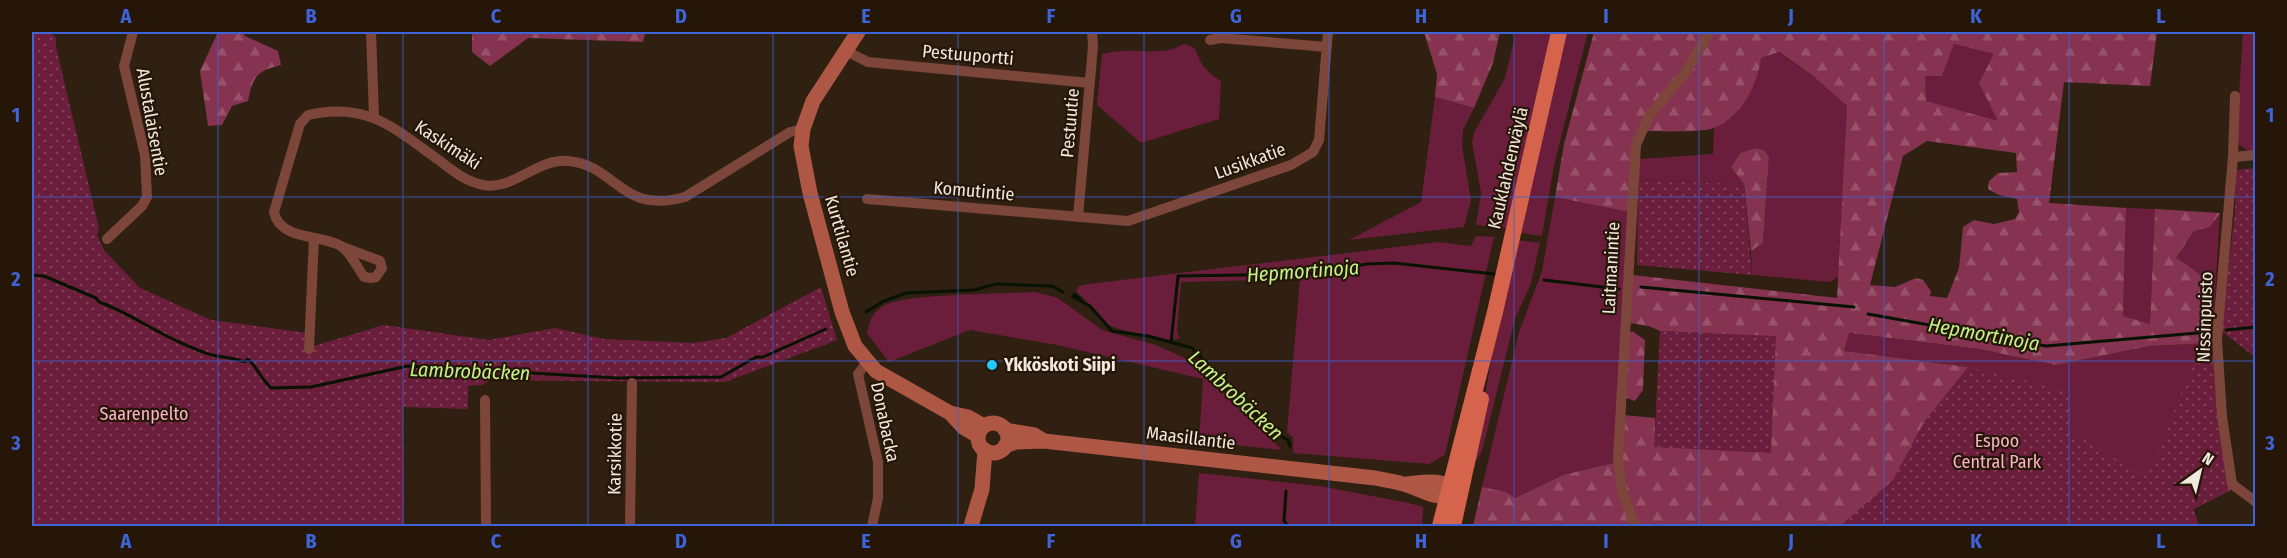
<svg xmlns="http://www.w3.org/2000/svg" width="2287" height="558" font-family="'Fira Sans Condensed',sans-serif">
	<style>
		.green { fill: #6a1e3b }
		.forest { fill: url(#forest-firs); fill-rule: evenodd }
		.park { fill: url(#park-dots) }
		.lines { fill: none; stroke-linecap: round; stroke-linejoin: round }
		.stream { stroke: #081200; stroke-width: 3 }
		.street { stroke: #7d463a; stroke-width: 10 }
		.secondary { stroke: #af5745; stroke-width: 15 }
		.primary { stroke: #d6634c; stroke-width: 16 }
		.grid { fill: none; stroke: #3d65d9; stroke-width: 1.5; stroke-opacity: 0.55 }
		.poi-dot { fill: #1fc9fd; stroke: #251608; stroke-width: 2 }
		.labels { text-anchor: middle; stroke-width: 4.5; stroke-linejoin: round; paint-order: stroke }
		.street-label { font-size: 18px; fill: #f2e8de; stroke: #251608 }
		.poi-label { font-size: 18px; font-weight: bold; fill: #f2e8de; stroke: #251608; text-anchor: start }
		.park-label { font-size: 18px; fill: #fab2c6; stroke: #251608 }
		.water-label { font-size: 20px; font-style: italic; fill: #c2f488; stroke: #251608 }
		.neatline { fill: none; stroke: #3d65d9; stroke-width: 2 }
		.grid-label { font-size: 20px; text-anchor: middle; font-weight: bold; fill: #3d65d9 }
	</style>
	<defs>
		<pattern id="forest-firs" width="22" height="20" patternUnits="userSpaceOnUse" patternTransform="scale(1.5)"><rect width="22" height="20" fill="#853350"/><path d="M5 1l3.5 6h-7zM16 11l3.5 6h-7z" fill="#975169"/></pattern>
		<pattern id="park-dots" width="8" height="8" patternUnits="userSpaceOnUse" patternTransform="scale(1.5)"><rect width="8" height="8" fill="#6a1e3b"/><path d="M2 2h.1M6 6h.1" fill="none" stroke="#803f57" stroke-width="1.8" stroke-linecap="round"/></pattern>
	</defs>
	<rect width="100%" height="100%" fill="#2f2011"/>
	<!-- green -->
	<path class="green" d="M1516,32h35l-45,196 -30,-3 5,-32 -9,-51 3,-11 30,-53z
		M1567,32h21l-34,133 -12,71 -22,-3z
		M2243,32h12v120h-6l-13,-10z
		M1184,44l11,4c6,17 11,24 26,33l-2,38 -78,24 -44,-38 5,-51c31,-9 56,5 82,-10z
		M1954,44l41,10 3,68 -73,-21v-26l17,1z
		M1778,52l34,23 35,31 -8,170 -9,6 -78,-7 -1,-24 12,-8 6,-86 -4,-6 -25,2 -9,13 13,18 -106,-4 1,-21 74,-5 1,-26c27,-20 42,-35 47,-70z
		M1435,97l39,11 -11,22 -1,16 9,54 -7,27 -115,13 72,-38z
		M1555,197l73,15 -14,251 -51,12 -48,23 -33,-11 37,-155 23,-61z
		M2126,208l29,1 -5,115 -27,-8z
		M2220,213l-6,100 -7,-31 -31,-24 18,-27 16,-4z
		M1476,236l18,1 -49,218 -16,9 -136,-11v-15l-6,-6 13,-153 -119,3 -4,50 3,6 -9,2c-16,-4 -53,-8 -65,-17 -11,-9 -18,-22 -30,-32l3,-5 9,-2 351,-42 32,4z
		M1518,240l22,3 -9,40 -16,36 -33,132 -6,10 -2,-1 21,-122z
		M1035,292l23,6 44,32 54,15 42,19 84,86 -83,-9 4,-62 -146,-34 -87,-15 -81,32 -22,-29c2,-11 5,-20 16,-27 22,-13 122,-12 152,-14z
		M1849,333l130,16 77,16 94,-19 61,-3 -23,32 -33,88 -11,15 -75,-48 -1,-39 -100,-24 -125,-16z
		M1199,473l121,13 89,17 14,4 -1,19h-227z"/>
	<!-- forest -->
	<path class="forest" d="M218,32h24l3,4 33,15 3,14c-25,6 -28,12 -33,36l-16,5 -10,19 -14,1 -8,-55z
		M472,32h170l3,2 -2,8 -115,-4 -38,28 -18,-14z
		M1424,32h76l-7,31 -19,45 -39,-11 2,-23z
		M1594,32h563l-7,54 -86,-4 -15,121 77,5 -3,108 27,8 5,-115 65,4 -10,14 -16,4 -18,27c9,6 25,15 30,24 9,13 9,46 5,61l10,95 10,52 -38,19 6,17h-726l9,-39 24,5 9,6 48,-23 59,-14 1,-46 32,3v29l121,-110 -116,-6 -11,-5 -20,-3 4,-48 204,23 10,-192 -35,-31 -33,-23 -18,6c-3,27 -20,59 -47,70 -13,5 -58,3 -74,3l-12,81 -73,-15 9,-53zM1954,44l40,10 -15,29 19,38 -72,-20 -1,-25h17zM1927,141l89,12 1,19 -19,1 -9,8 -1,8 11,6 18,4 2,13 -4,7 -21,5 -20,-4 -11,7 -4,41 -12,30 -17,-2 1,-5 -8,-11 -7,-2 -21,9 -25,-2 33,-129zM1849,333l130,16 77,16 94,-19 60,-3 -22,32 -33,88 -11,14 -75,-47 -1,-39 -100,-24 -124,-16z
		M1757,148l8,3 4,6 -6,86 -12,8 -7,-67 -13,-17 9,-14z
		M1632,331l13,9 -2,50 -8,11 -11,-4 5,-64z"/>
	<!-- park -->
	<path class="park" d="M32,32h18l6,6v9l43,181 -2,7 7,15 36,38 71,32 96,13 7,13 70,-21 105,15 66,-12 49,11 89,4 33,-5 95,-51 16,53 -112,42 -234,-2 -9,5 -14,1v23l-65,-2 1,119h-372z
		M2255,168v189l-34,-26 14,-119 1,-42z
		M1638,180l106,4 8,91 -115,-10z
		M1660,331l116,5 -5,117 -117,-6z
		M2211,343l10,95 10,52 -38,19 6,17h-359l53,-46 31,-58 44,-55 100,24 1,39 75,47 11,-14 33,-88z"/>
	<g class="lines">
		<!-- stream -->
		<path class="stream" d="M32,275l12,1 52,22 3,4c29,10 51,27 78,39 11,5 24,11 35,14 12,3 21,2 32,7l4,-3c10,9 13,20 23,29l40,-1 97,-21 210,12 103,-1 35,-20h7l63,-28
			M1544,280l75,9
			M1641,287l213,20
			M1074,294l6,5
			M1073,297l17,9 22,25 36,5 44,12 78,82 18,10 2,6
			M866,312l18,-11 22,-8 68,-3 22,-6 56,2 11,6
			M1868,314l178,32 163,-14
			M2226,330l30,-3
			M1171,343l7,-67 128,-2 61,-10 27,-1 100,11
			M1286,491l-2,30 4,5"/>
		<!-- street -->
		<path class="street" d="M371,32l3,84
			M1210,40l11,-2 106,9
			M846,51l22,11 222,21
			M2256,155l-23,2 -16,182 5,77 10,68 24,18
			M2233,157l2,-61
			M867,199l261,22 163,-56 22,-13 6,-12 9,-108
			M1078,217l15,-171 -1,-14
			M107,239l35,-33 5,-9 -2,-42 -21,-89 9,-34
			M343,247l37,14 2,7 -6,9 -5,1 -7,-1c-6,-9 -14,-25 -23,-31 -20,-12 -61,-5 -67,-34l26,-88 8,-9c60,-14 87,14 132,46 12,9 24,19 39,23 32,10 56,-26 89,-23 49,4 52,54 117,36l105,-65 13,-3
			M309,349l5,-111
			M867,362l-9,12 20,88v36l-6,28
			M485,400l1,126
			M630,526l2,-143
			M1635,526l-13,-35 -4,-33 18,-313 13,-29 36,-43 24,-41"/>
		<!-- secondary -->
		<path class="secondary" d="M858,32l-45,69 -10,28 -2,17 9,47 32,119 13,34 21,25 74,42 18,4 16,9
			M950,413l13,14 15,9
			M978 438a15 15 0 1 1 30 0a15 15 0 1 1-30 0Z
			M1005,430l29,5 10,6
			M1005,446l11,-4 28,-1 331,37c9,2 19,3 28,6 19,5 33,17 54,11
			M1407,484c19,-2 36,-6 51,8
			M971,526l11,-37 3,-39"/>
		<!-- primary -->
		<path class="primary" d="M1440,526l55,-214 64,-280
			M1453,526l28,-127"/>
	</g>
	<!-- grid -->
	<path class="grid" d="M218,32v494M403,32v494M588,32v494M773,32v494M958,32v494M1144,32v494M1329,32v494M1514,32v494M1699,32v494M1884,32v494M2069,32v494M32,197h2224M32,361h2224"/>
	<!-- markers -->
	<circle class="poi-dot" cx="992" cy="365" r="6"/>
	<g class="labels">
		<!-- street labels -->
		<g class="street-label">
			<text transform="translate(968 55) rotate(5)" y="6">Pestuuportti</text>
			<text transform="translate(152 122) rotate(80)" y="6">Alustalaisentie</text>
			<text transform="translate(1070 123) rotate(-85)" y="6">Pestuutie</text>
			<text transform="translate(448 145) rotate(33)" y="6">Kaskimäki</text>
			<text transform="translate(1250 161) rotate(-20)" y="6">Lusikkatie</text>
			<text transform="translate(1508 168) rotate(-77)" y="6">Kauklahdenväylä</text>
			<text transform="translate(974 191) rotate(5)" y="6">Komutintie</text>
			<text transform="translate(842 236) rotate(74)" y="6">Kurttilantie</text>
			<text transform="translate(1611 268) rotate(-87)" y="6">Laitmanintie</text>
			<text transform="translate(2205 317) rotate(-88)" y="6">Nissinpuisto</text>
			<text transform="translate(885 422) rotate(78)" y="6">Donabacka</text>
			<text transform="translate(1191 438) rotate(7)" y="6">Maasillantie</text>
			<text transform="translate(615 454) rotate(-89)" y="6">Karsikkotie</text>
		</g>
		<!-- poi labels -->
		<g class="poi-label">
			<text x="1004" y="371">Ykköskoti Siipi</text>
		</g>
		<!-- park labels -->
		<g class="park-label">
			<text x="144" y="420">Saarenpelto</text>
			<text x="1997" y="447">Espoo<tspan x="1997" dy="21">Central Park</tspan></text>
		</g>
		<!-- water labels -->
		<g class="water-label">
			<text transform="translate(1303 271) rotate(-4)" y="7">Hepmortinoja</text>
			<text transform="translate(1984 334) rotate(10)" y="7">Hepmortinoja</text>
			<text transform="translate(470 371) rotate(2)" y="7">Lambrobäcken</text>
			<text transform="translate(1236 395) rotate(43)" y="7">Lambrobäcken</text>
		</g>
	</g>
	<!-- border -->
	<rect width="2287" height="558" fill="none" stroke="#251608" stroke-width="66"/>
	<!-- north arrow -->
	<g transform="translate(2200 471) rotate(34)" stroke="#251608" stroke-width="4.5" paint-order="stroke">
	<path d="M0-4.5L10 22L0 15L-10 22Z" fill="#f2e8de"/>
	<text y="-9" font-size="16" font-weight="bold" text-anchor="middle" fill="#f2e8de">N</text>
	</g>
	<rect x="33" y="33" width="2221" height="492" class="neatline"/>
	<g class="grid-label">
		<text x="126" y="23">A</text>
		<text x="311" y="23">B</text>
		<text x="496" y="23">C</text>
		<text x="681" y="23">D</text>
		<text x="866" y="23">E</text>
		<text x="1051" y="23">F</text>
		<text x="1236" y="23">G</text>
		<text x="1421" y="23">H</text>
		<text x="1606" y="23">I</text>
		<text x="1791" y="23">J</text>
		<text x="1976" y="23">K</text>
		<text x="2161" y="23">L</text>
		<text x="16" y="122">1</text>
		<text x="2270" y="122">1</text>
		<text x="16" y="286">2</text>
		<text x="2270" y="286">2</text>
		<text x="16" y="450">3</text>
		<text x="2270" y="450">3</text>
		<text x="126" y="548">A</text>
		<text x="311" y="548">B</text>
		<text x="496" y="548">C</text>
		<text x="681" y="548">D</text>
		<text x="866" y="548">E</text>
		<text x="1051" y="548">F</text>
		<text x="1236" y="548">G</text>
		<text x="1421" y="548">H</text>
		<text x="1606" y="548">I</text>
		<text x="1791" y="548">J</text>
		<text x="1976" y="548">K</text>
		<text x="2161" y="548">L</text>
	</g>
</svg>
